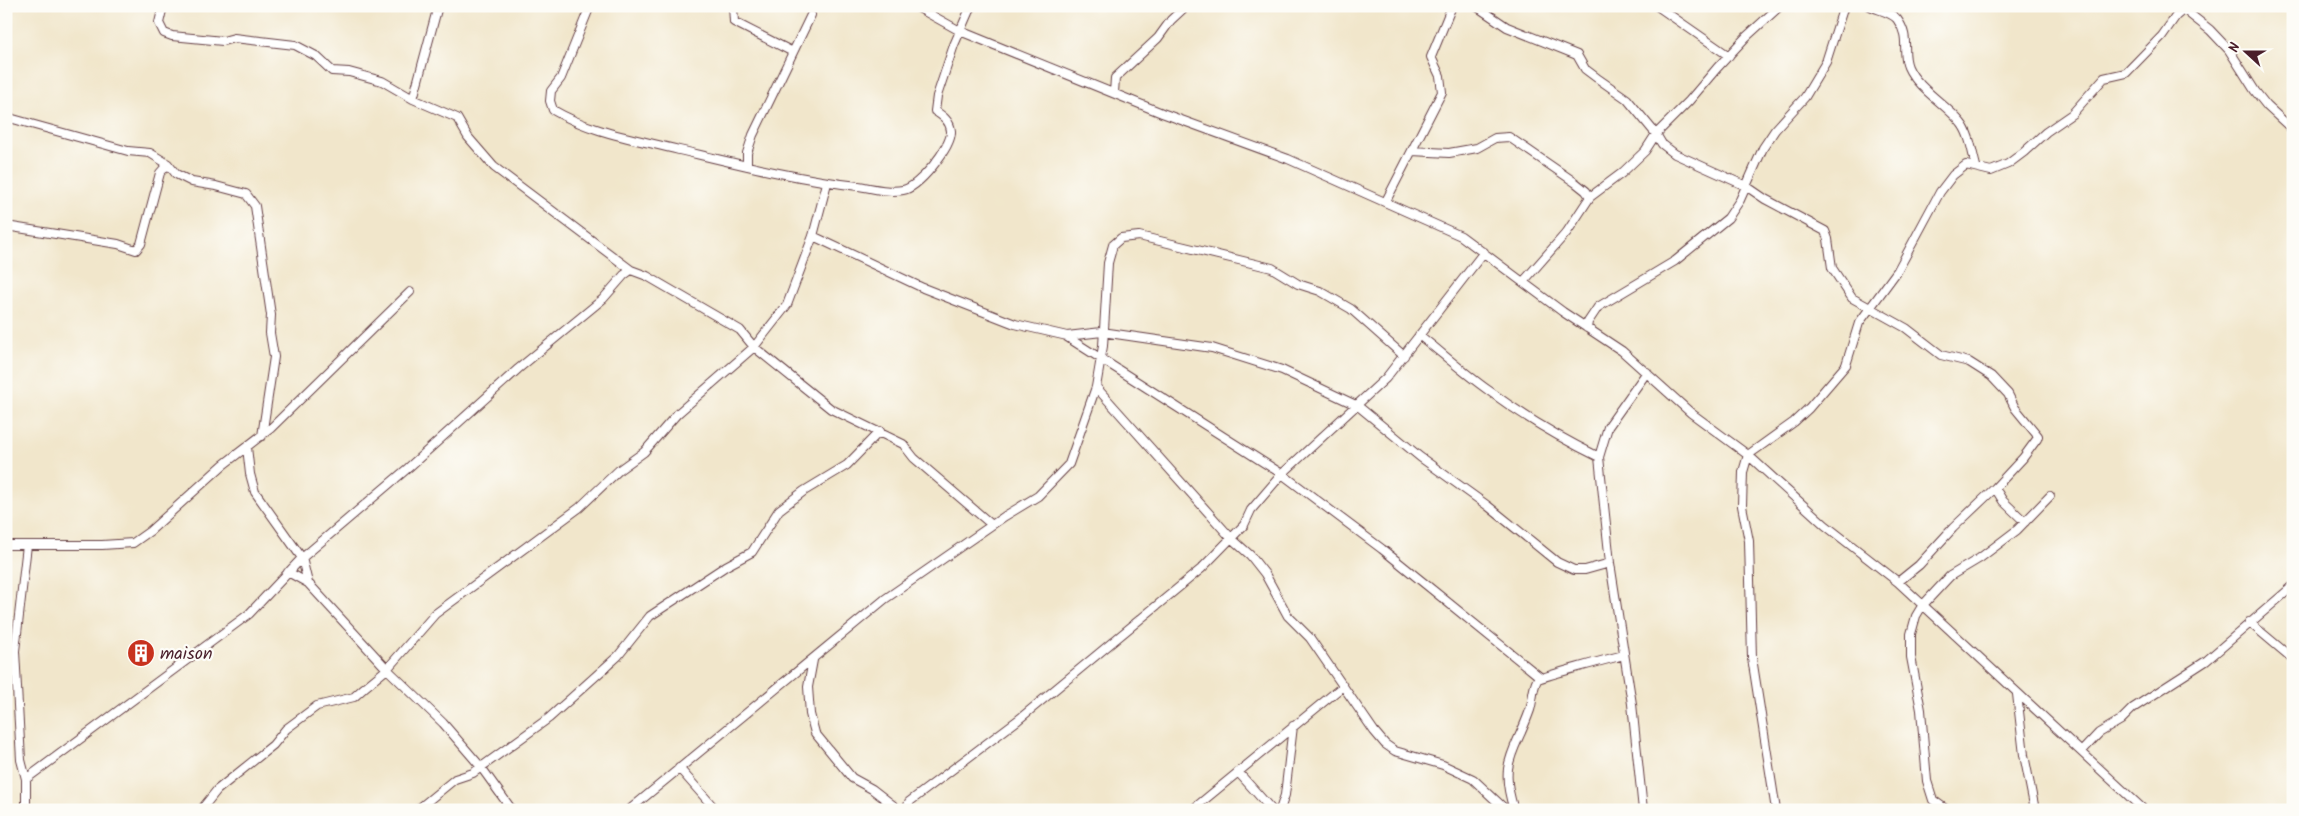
<svg xmlns="http://www.w3.org/2000/svg" width="2299" height="816" font-family="Kalam,sans-serif">
	<style>
		.lines { fill: none; stroke-linecap: round; stroke-linejoin: round }
		.street-casing { stroke: #633d43; stroke-width: 10 }
		.street { stroke: #fff; stroke-width: 8 }
		.labels { text-anchor: middle; stroke-width: 4.5; stroke-linejoin: round; paint-order: stroke }
		.poi-label { font-size: 18px; fill: #4a1f2b; stroke: #fdfcf7; text-anchor: start }
	</style>
	<rect width="100%" height="100%" fill="#fdfcf7"/>
	<filter id="ink" filterUnits="userSpaceOnUse"><feTurbulence type="fractalNoise" baseFrequency=".02" numOctaves="2"/><feDisplacementMap in="SourceGraphic" scale="10" xChannelSelector="R" yChannelSelector="G"/><feConvolveMatrix kernelMatrix="1 2 1 2 8 2 1 2 1" color-interpolation-filters="sRGB"/></filter>
	<filter id="wash" filterUnits="userSpaceOnUse"><feTurbulence type="fractalNoise" baseFrequency=".0096" numOctaves="4" result="noise"/><feDisplacementMap in="SourceGraphic" scale="20" xChannelSelector="R" yChannelSelector="G"/><feGaussianBlur stdDeviation="1.12" result="paint"/><feColorMatrix in="noise" values="0 0 0 0 0 0 0 0 0 0 0 0 0 0 0 0 0 1.4 0 .05"/><feComposite in="paint" operator="in"/></filter>
	<g filter="url(#wash)">
		<rect width="100%" height="100%" fill="#f1e6cb"/>
	</g>
	<g filter="url(#ink)">
		<g class="lines">
			<!-- street casing -->
			<g class="street-casing">
				<path id="street" d="M163,6l-4,17 5,10 8,3 51,5 11,-3 61,7 21,11 16,15 17,1 33,9 31,18 44,19 11,19 26,30 137,103
					M590,6l-29,72 -10,13 -1,10 3,9c39,23 83,29 126,40 59,14 118,29 179,36 15,2 29,7 45,4 15,-2 49,-43 48,-59 -1,-10 -8,-15 -16,-20l2,-15 17,-51 17,-39
					M733,6l1,16 59,30
					M915,6l45,25 202,82 126,46 173,77 102,76 59,39 69,62 57,42 77,70 73,57 246,228
					M1476,6l31,21 70,28 8,14 12,9 30,21 29,35 6,10 13,10 71,32 19,13 60,32 3,8 4,29 20,30 54,30 35,27 28,7 22,14 17,18 7,14 23,28 -1,3 -14,19 -28,30 -42,40 -34,37 -21,17
					M1657,6l72,50
					M1870,6c8,4 21,6 27,13 14,19 4,32 11,48 9,21 39,38 53,56 9,11 11,29 15,43
					M2181,7l29,23 19,20 26,41 12,15 26,24
					M1114,93l1,-15 43,-40 13,-18 15,-14
					M413,99l25,-93
					M6,117l122,34 22,2 18,11 8,10 16,8 24,4 30,8 9,12 16,109 -1,18 4,24 -12,79
					M1412,151l37,2 28,-5 18,-10 14,-1 67,46 10,8 4,6
					M747,166v-13l6,-18 58,-120
					M1386,201l56,-109 -2,-16 -9,-19 21,-51
					M6,226l112,18 18,6 5,-6 19,-71 8,-9
					M813,236l110,52 92,36 52,12 35,-4 110,16 70,22 76,36 62,51 68,49 69,56 17,8h11l25,-7
					M1523,282l44,-50 23,-35 32,-24 23,-22 11,-17 33,-33 28,-33 29,-31 34,-31
					M1587,328l1,-6 10,-15 77,-46 53,-43 12,-18 23,-52 12,-18 30,-33 21,-35 18,-56
					M1419,335c23,18 45,38 69,55 35,26 72,48 111,67
					M1067,337l215,137 100,75 158,128
					M1096,387l135,151 19,17 15,19 23,42 22,22 64,93 11,13 10,7 48,14 30,14 33,31
					M247,447l3,27 5,18 47,66 6,25 79,86 56,54 38,44 31,43
					M1995,488l8,13 22,21
					M6,545h96l31,-2 17,-12 73,-66 48,-37 139,-136
					M288,572l20,11
					M2249,622l44,37
					M813,660l-5,27 2,27 5,19 37,45 20,11 27,21
					M2017,694l7,61 11,55
					M2082,751l17,-18 22,-13 12,-12 73,-47 87,-75
					M679,768l37,42
					M1238,772l34,38
					M26,779l223,-165 53,-56 106,-90 110,-99 85,-70 21,-24 7,-5 16,6 93,54 14,17 77,62 72,35 11,14 78,67
					M26,810v-31l-5,-19 -6,-109 12,-106
					M201,810l16,-20 56,-45 13,-16 31,-23 37,-9 10,-9 23,-19 48,-55 144,-106 40,-38 25,-18 33,-38 77,-67 33,-42 26,-69 14,-53
					M417,810l38,-31 18,-6 76,-55 69,-62 32,-40 76,-50 26,-14 27,-42 25,-19 43,-26 33,-34
					M629,810l256,-211 120,-83 33,-20 31,-32 27,-77 7,-41 5,-83 5,-18 8,-7 18,-2 133,32 26,16 22,7 31,18 53,47
					M907,810l2,-8 109,-82 183,-151 43,-44 7,-15 31,-36 104,-96 98,-126
					M1192,810l151,-124
					M1280,810l5,-15 8,-69
					M1514,810c-16,-49 1,-57 16,-100 3,-9 2,-20 7,-30 3,-3 75,-22 87,-25
					M1643,810l-11,-106 -22,-141 -11,-106 9,-30 39,-55
					M1776,810l-24,-152 -3,-117 -7,-35 1,-34 5,-17 46,-33 15,-14 37,-43 13,-42 39,-53 42,-78 13,-17 13,-10 25,6 17,-7 16,-12 22,-20 26,-18 32,-36 22,-5 36,-37 14,-20 12,-10
					M1947,810l-14,-10 -6,-19 -6,-71 -10,-53v-23l5,-18 6,-10 28,-30 30,-18 37,-28 33,-34"/>
			</g>
			<!-- street -->
			<use href="#street" class="street"/>
		</g>
	</g>
	<!-- icons -->
	<defs>
		<g id="building-disc" transform="scale(1.4375)"><circle r="9.5" fill="#c8321e" stroke="#fdfcf7"/><path d="M-4-6H4V6H1V3H-1V6H-4ZM-2.5-4.3h1.7v1.8h-1.7ZM.8-4.3h1.7v1.8H.8ZM-2.5-1h1.7V.8h-1.7ZM.8-1h1.7V.8H.8Z" fill="#fff"/></g>
	</defs>
	<g fill-rule="evenodd">
		<use href="#building-disc" x="141" y="653"/>
	</g>
	<g class="labels">
		<!-- poi labels -->
		<g class="poi-label">
			<text x="160" y="659">maison</text>
		</g>
	</g>
	<!-- margin -->
	<rect width="2299" height="816" fill="none" stroke="#fdfcf7" stroke-width="25"/>
	<!-- north arrow -->
	<g transform="translate(2246 52) rotate(291)" stroke="#fdfcf7" stroke-width="4" paint-order="stroke">
	<path d="M0-4L9 19L0 12L-9 19Z" fill="#4a1f2b"/>
	<text y="-8" font-size="14" font-weight="bold" text-anchor="middle" fill="#4a1f2b">N</text>
	</g>
</svg>
